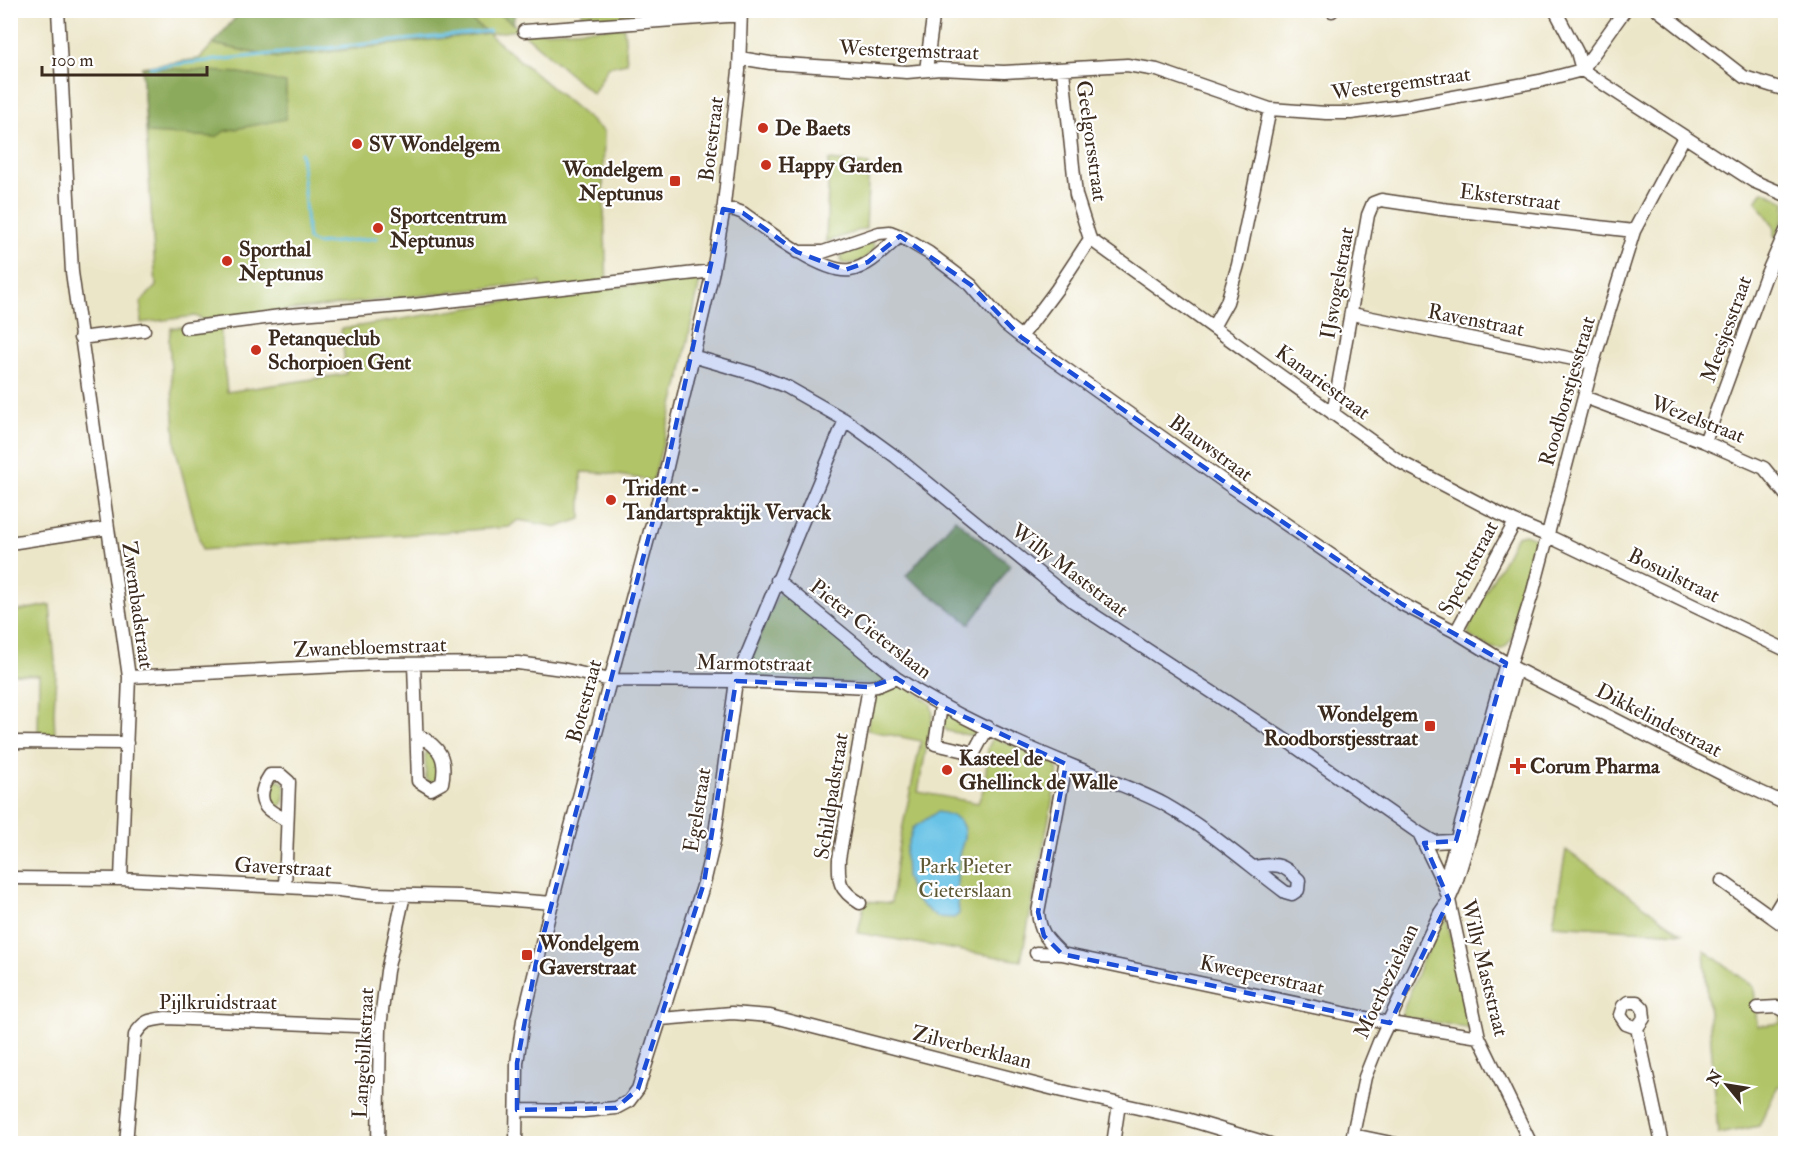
<svg xmlns="http://www.w3.org/2000/svg" width="1796" height="1154" font-family="'IM FELL Double Pica',serif">
	<style>
		.green { fill: #b1c467; stroke: #767742; stroke-width: 1.5 }
		.forest { fill: #8caa5c; stroke: #646a3d; stroke-width: 1.5 }
		.water { fill: #68c2e6; stroke: #527682; stroke-width: 1.5 }
		.lines { fill: none; stroke-linecap: round; stroke-linejoin: round }
		.stream { stroke: #68c2e6; stroke-width: 3 }
		.minor-casing { stroke: #564638; stroke-width: 15 }
		.minor { stroke: #fff; stroke-width: 12 }
		.marked { fill: #1d4ed8; fill-opacity: 0.2; stroke: #1d4ed8; stroke-width: 4.5; stroke-dasharray: 12 8; stroke-linejoin: round }
		.poi-dot { fill: #c8321e; stroke: #fff; stroke-width: 2 }
		.labels { text-anchor: middle; stroke-width: 4.5; stroke-linejoin: round; paint-order: stroke }
		.street-label { font-size: 21px; fill: #3b2a1e; stroke: #fff }
		.poi-label { font-size: 21px; font-weight: bold; fill: #3b2a1e; stroke: #fff; text-anchor: start }
		.park-label { font-size: 21px; fill: #5e5834; stroke: #fff }
	</style>
	<rect width="100%" height="100%" fill="#fff"/>
	<filter id="ink" filterUnits="userSpaceOnUse"><feTurbulence type="fractalNoise" baseFrequency=".0167" numOctaves="2"/><feDisplacementMap in="SourceGraphic" scale="12" xChannelSelector="R" yChannelSelector="G"/><feConvolveMatrix kernelMatrix="1 2 1 2 8 2 1 2 1" color-interpolation-filters="sRGB"/></filter>
	<filter id="wash" filterUnits="userSpaceOnUse"><feTurbulence type="fractalNoise" baseFrequency=".008" numOctaves="4" result="noise"/><feDisplacementMap in="SourceGraphic" scale="24" xChannelSelector="R" yChannelSelector="G"/><feGaussianBlur stdDeviation="1.35" result="paint"/><feColorMatrix in="noise" values="0 0 0 0 0 0 0 0 0 0 0 0 0 0 0 0 0 1.4 0 .05"/><feComposite in="paint" operator="in"/></filter>
	<g filter="url(#wash)">
		<rect width="100%" height="100%" fill="#ece6c9"/>
		<!-- green -->
		<path class="green" d="M459,10l37,1 21,16 1,3 -29,4 115,98 -1,49 4,106 93,-7 -19,95 -28,106 -47,-8 -25,-1v47l-23,8 -40,-7 -9,7 -307,23 -26,-100 -7,-110 2,-12 49,-4 7,68 119,-18 -5,-45 200,-33v-14l-337,38 -9,-4 -54,7v-21l15,-16 -14,-219 57,-8 14,-15 65,14 210,-25z
			M731,10l-150,13 1,-12z
			M624,27l3,36 -19,4 -15,27 -70,-61z
			M829,160l40,4 -3,64 -40,14z
			M1763,191l22,10v13l-8,23 -3,-1v-10l-18,-25z
			M872,242l3,4c-6,12 -19,20 -33,17l-2,-3 3,-11z
			M1524,534l12,4 1,20 -26,81c-2,4 -5,9 -10,10 -9,1 -26,-9 -33,-14 5,-31 31,-62 44,-91l5,-8z
			M784,592l147,112 2,10 -15,78 60,11 7,-18 3,-37 5,-11 62,26 3,9 -37,189 -163,-28 7,-32 26,2 7,-54 23,-108 -54,-11 8,-45 -124,-9c-7,-14 21,-65 27,-81z
			M50,605l6,68 -2,39 1,24h-17l1,-61 -28,-1v-62z
			M946,712l32,19 -5,5 -26,-5 -6,-7z
			M431,750l5,3 3,24 -8,6 -5,-5 -1,-23 3,-4z
			M277,779l8,5c-1,8 1,21 -8,24l-5,-4 -3,-15 4,-8z
			M1566,850l116,83 -129,-8z
			M1446,916l26,113 -71,-13 21,-55z
			M1704,950l50,37 3,39 24,-3v-8l4,2v69h-7l-19,40 -41,8z"/>
		<!-- forest -->
		<path class="forest" d="M241,11h218l29,22 -210,25 -65,-14z
			M496,11h19l-2,13z
			M142,67l98,6 46,10v36l-61,12 -9,6 -69,-4z
			M955,519l55,46 -20,32 -20,27 -64,-48z"/>
		<!-- water -->
		<path class="water" d="M937,812c14,2 30,7 27,26 -1,6 -4,12 -5,18 -3,19 -2,39 0,58l-5,4 -18,-1 -22,-19 -8,-21 -1,-24 8,-25z"/>
		<g class="lines">
			<!-- stream -->
			<path class="stream" d="M150,67l340,-36
				M301,153l7,87 9,4 60,-6"/>
		</g>
	</g>
	<g filter="url(#ink)">
		<g class="lines">
			<!-- minor casing -->
			<g class="minor-casing">
				<path id="minor" d="M58,10l14,262 57,405 -8,202
					M1332,10v1
					M1555,10l22,42 5,18
					M1658,10l86,67 42,13
					M524,31l217,-16
					M740,58l30,5 137,9 33,-3 64,3 123,-7 30,5 113,39 56,4h25l59,-8 130,-24 42,-11
					M926,70l8,-60
					M1063,70l13,125 14,44
					M1582,70l171,111 33,14
					M1582,70l43,-60
					M723,209l12,1 8,3c22,16 79,61 107,57 19,-3 36,-22 50,-34
					M1090,239l312,224 113,59 31,13 240,115
					M797,252h26l56,-19 11,-1 10,4 29,17 42,32 35,40 15,12 208,148 173,119 54,28 60,37 212,108 58,27
					M1352,314l241,49
					M1213,327l14,-25 11,-37 32,-156
					M186,328l102,-13 125,-10 300,-34
					M1021,337l36,-48 33,-50
					M80,338l64,-8
					M692,356l62,18 33,13 58,33 51,37 178,145 219,143 126,88 15,9 35,-2
					M1584,397l121,45 59,26 22,27
					M1333,414l35,-199 5,-12 8,-3 61,9 192,22
					M1705,442l60,-164 21,-47
					M10,543l98,-15
					M777,580l119,98c55,36 118,64 179,89 29,12 61,22 89,37 44,25 81,58 121,88l7,2 6,-4 1,-10c-18,-18 -22,-16 -46,-13
					M1456,632l59,-110
					M414,664l4,117 13,8 11,-6c5,-25 -2,-36 -24,-48
					M1510,665l23,-74 60,-228 41,-132 50,-94
					M129,677l250,-13 139,-1 44,6 48,11 126,1 133,6 8,-1 19,-8
					M941,706l-6,38 39,9 14,-26
					M10,742l117,1
					M1419,833l25,52 5,15 30,137 52,107
					M10,878l111,1 164,8 54,3 33,4 89,2 92,7
					M1722,881l50,36 14,-23
					M1444,885l62,-222
					M285,887l4,-105 -8,-7h-11c-6,9 -12,22 -4,32 6,7 15,8 21,15
					M860,903c-21,-13 -22,-21 -21,-44l30,-172
					M1772,917l14,10
					M1036,953l26,1 328,69 89,14
					M1062,954c-15,-15 -22,-20 -24,-42l28,-148
					M1628,1002h9l6,6 1,10 -7,10 -11,-4 -6,-9 3,-9z
					M1758,1008l19,-1 9,5
					M661,1019l71,-6 38,3 292,75 121,27 87,26
					M1637,1028l25,116
					M517,1110l66,1 33,-3 13,-7 9,-12 66,-206 10,-42 22,-160 109,-261
					M1353,1135l43,9
					M126,1144l9,-109c9,-15 15,-15 31,-17l214,9
					M378,1144l2,-117 7,-56 17,-76
					M516,1144l1,-81 6,-43 45,-182 97,-363 48,-204 10,-58 16,-142 2,-61
					M1113,1144l6,-40
					M1351,1144l14,-67 14,-35 61,-129 9,-13 6,-14 30,-99 31,-118"/>
			</g>
			<!-- minor -->
			<use href="#minor" class="minor"/>
		</g>
	</g>
	<!-- marked area -->
	<path class="marked" d="M723,209l20,4 54,39 48,18 23,-8 32,-26 71,49 50,52 208,148 173,119 104,59 -50,178 -32,2 25,57 -59,123 -328,-69 -18,-18 -6,-24 28,-148 -125,-58 -45,-28 -27,9 -133,-6 -32,202 -66,206 -22,19 -99,2v-47l19,-100 129,-488z"/>
	<!-- markers -->
	<g class="poi-dot">
		<circle cx="763" cy="128" r="6"/>
		<circle cx="357" cy="144" r="6"/>
		<circle cx="766" cy="165" r="6"/>
		<rect x="669" y="175" width="12" height="12" rx="3"/>
		<circle cx="378" cy="228" r="6"/>
		<circle cx="227" cy="261" r="6"/>
		<circle cx="256" cy="350" r="6"/>
		<circle cx="611" cy="500" r="6"/>
		<rect x="1424" y="720" width="12" height="12" rx="3"/>
		<path d="M1515 757h6v6h6v6h-6v6h-6v-6h-6v-6h6z"/>
		<circle cx="947" cy="770" r="6"/>
		<rect x="521" y="949" width="12" height="12" rx="3"/>
	</g>
	<g class="labels">
		<!-- street labels -->
		<g class="street-label">
			<text transform="translate(909 50) rotate(2)" y="7">Westergemstraat</text>
			<text transform="translate(1401 83) rotate(-8)" y="7">Westergemstraat</text>
			<text transform="translate(711 139) rotate(-83)" y="7">Botestraat</text>
			<text transform="translate(1092 141) rotate(82)" y="7">Geelgorsstraat</text>
			<text transform="translate(1510 197) rotate(7)" y="7">Eksterstraat</text>
			<text transform="translate(1337 283) rotate(-80)" y="7">IJsvogelstraat</text>
			<text transform="translate(1476 320) rotate(11)" y="7">Ravenstraat</text>
			<text transform="translate(1726 329) rotate(-70)" y="7">Meesjesstraat</text>
			<text transform="translate(1323 382) rotate(36)" y="7">Kanariestraat</text>
			<text transform="translate(1567 391) rotate(-74)" y="7">Roodborstjesstraat</text>
			<text transform="translate(1698 419) rotate(21)" y="7">Wezelstraat</text>
			<text transform="translate(1211 448) rotate(36)" y="7">Blauwstraat</text>
			<text transform="translate(1468 568) rotate(-62)" y="7">Spechtstraat</text>
			<text transform="translate(1070 570) rotate(37)" y="7">Willy Maststraat</text>
			<text transform="translate(1674 575) rotate(26)" y="7">Bosuilstraat</text>
			<text transform="translate(138 605) rotate(82)" y="7">Zwembadstraat</text>
			<text transform="translate(871 629) rotate(38)" y="7">Pieter Cieterslaan</text>
			<text transform="translate(370 647) rotate(-2)" y="7">Zwanebloemstraat</text>
			<text transform="translate(754 663) rotate(1)" y="7">Marmotstraat</text>
			<text transform="translate(584 701) rotate(-75)" y="7">Botestraat</text>
			<text transform="translate(1659 720) rotate(27)" y="7">Dikkelindestraat</text>
			<text transform="translate(831 796) rotate(-81)" y="7">Schildpadstraat</text>
			<text transform="translate(697 810) rotate(-81)" y="7">Egelstraat</text>
			<text transform="translate(283 867) rotate(3)" y="7">Gaverstraat</text>
			<text transform="translate(1485 968) rotate(76)" y="7">Willy Maststraat</text>
			<text transform="translate(1262 975) rotate(12)" y="7">Kweepeerstraat</text>
			<text transform="translate(1386 981) rotate(-65)" y="7">Moerbezielaan</text>
			<text x="218" y="1009">Pijlkruidstraat</text>
			<text transform="translate(972 1047) rotate(14)" y="7">Zilverberklaan</text>
			<text transform="translate(363 1053) rotate(-87)" y="7">Langebilkstraat</text>
		</g>
		<!-- poi labels -->
		<g class="poi-label">
			<text x="775" y="135">De Baets</text>
			<text x="369" y="151">SV Wondelgem</text>
			<text x="778" y="172">Happy Garden</text>
			<text x="663" y="176" text-anchor="end">Wondelgem<tspan x="663" dy="24">Neptunus</tspan></text>
			<text x="390" y="223">Sportcentrum<tspan x="390" dy="24">Neptunus</tspan></text>
			<text x="239" y="256">Sporthal<tspan x="239" dy="24">Neptunus</tspan></text>
			<text x="268" y="345">Petanqueclub<tspan x="268" dy="24">Schorpioen Gent</tspan></text>
			<text x="623" y="495">Trident -<tspan x="623" dy="24">Tandartspraktijk Vervack</tspan></text>
			<text x="1418" y="721" text-anchor="end">Wondelgem<tspan x="1418" dy="24">Roodborstjesstraat</tspan></text>
			<text x="959" y="765">Kasteel de<tspan x="959" dy="24">Ghellinck de Walle</tspan></text>
			<text x="1530" y="773">Corum Pharma</text>
			<text x="539" y="950">Wondelgem<tspan x="539" dy="24">Gaverstraat</tspan></text>
		</g>
		<!-- park labels -->
		<g class="park-label">
			<text x="965" y="873">Park Pieter<tspan x="965" dy="24">Cieterslaan</tspan></text>
		</g>
	</g>
	<!-- margin -->
	<rect width="1796" height="1154" fill="none" stroke="#fff" stroke-width="36"/>
	<!-- north arrow -->
	<g transform="translate(1727 1085) rotate(300)" stroke="#ffffff" stroke-width="4.5" paint-order="stroke">
	<path d="M0-4.5L10 22L0 15L-10 22Z" fill="#3b2a1e"/>
	<text y="-9" font-size="16" font-weight="bold" text-anchor="middle" fill="#3b2a1e">N</text>
	</g>
	<!-- scale -->
	<path d="M42 66v9h165v-9" fill="none" stroke="#3b2a1e" stroke-width="3"/>
	<text x="51" y="66" font-size="18" fill="#3b2a1e" stroke="#ffffff" stroke-width="4.5" paint-order="stroke">100 m</text>
</svg>
